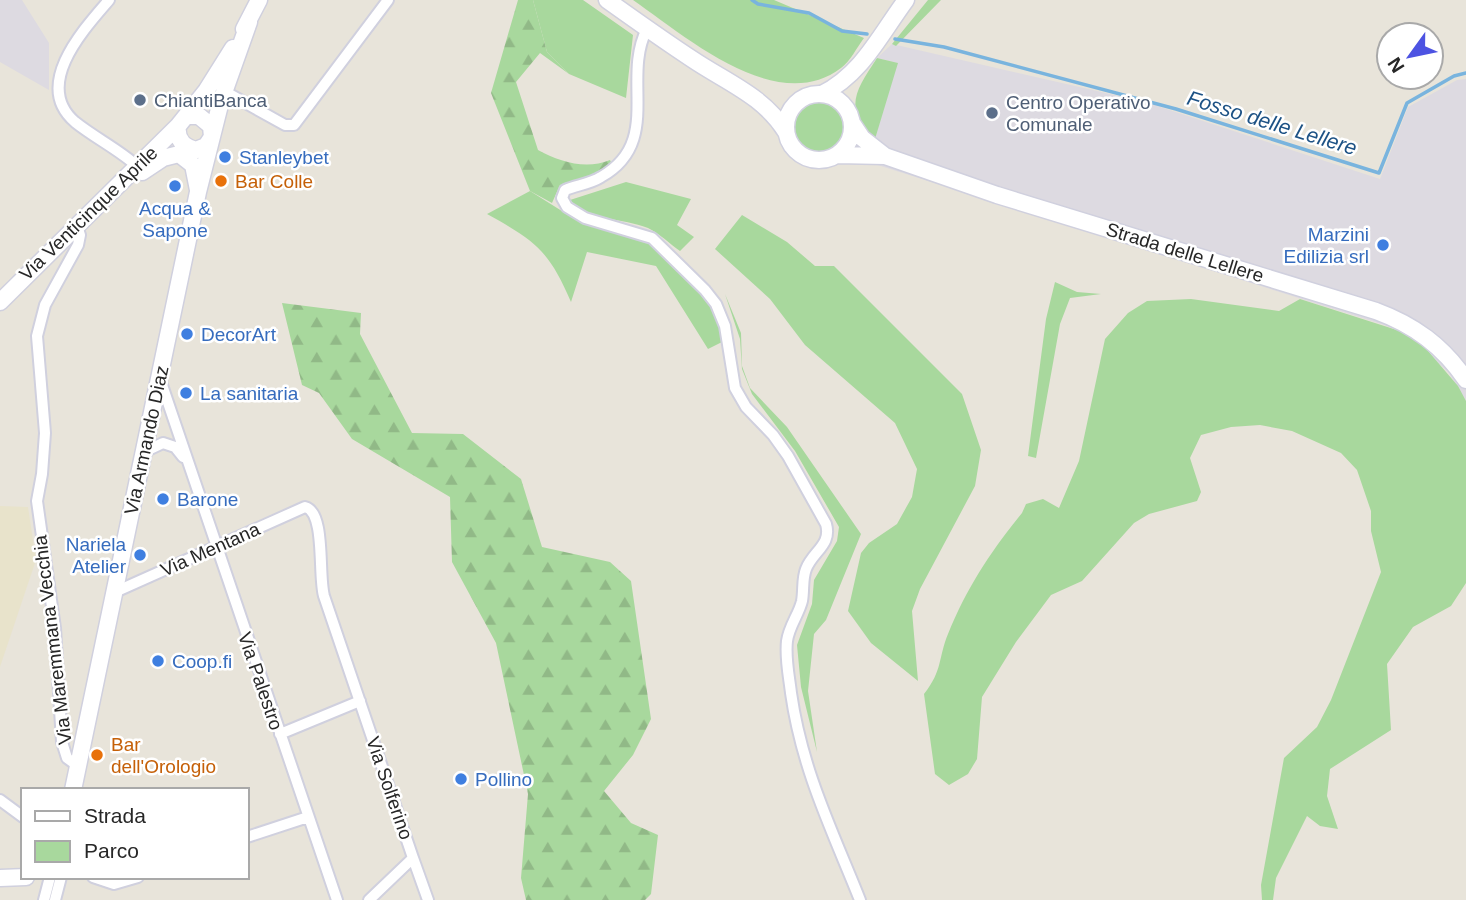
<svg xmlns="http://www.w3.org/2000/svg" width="1466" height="900" font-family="Helvetica,sans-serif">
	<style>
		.industrial { fill: #dddae1 }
		.education { fill: #e8e3cb }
		.green { fill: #a8d89d }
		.forest { fill: url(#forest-firs) }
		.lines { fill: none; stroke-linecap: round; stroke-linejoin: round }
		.stream { stroke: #79b4de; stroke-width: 3.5 }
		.street-casing { stroke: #d0d0de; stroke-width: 14 }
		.secondary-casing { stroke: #d0d0de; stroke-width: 19 }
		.street { stroke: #fff; stroke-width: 10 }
		.secondary { stroke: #fff; stroke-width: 16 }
		.service-dot { fill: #5c6f8a; stroke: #fff; stroke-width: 2.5 }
		.shop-dot { fill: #3f7fe0; stroke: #fff; stroke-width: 2.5 }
		.food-dot { fill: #e8710a; stroke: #fff; stroke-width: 2.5 }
		.labels { text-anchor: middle; stroke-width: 5; stroke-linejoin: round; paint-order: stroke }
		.service-label { font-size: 19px; fill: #4e5e75; stroke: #fff; text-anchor: start }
		.shop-label { font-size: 19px; fill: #366cbe; stroke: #fff; text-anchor: start }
		.food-label { font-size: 19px; fill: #c56008; stroke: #fff; text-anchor: start }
		.street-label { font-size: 19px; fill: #272727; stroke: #fff }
		.water-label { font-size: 21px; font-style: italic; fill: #1d5285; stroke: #fff }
	</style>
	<defs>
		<pattern id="forest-firs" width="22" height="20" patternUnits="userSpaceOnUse" patternTransform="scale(1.75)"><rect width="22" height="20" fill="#a8d89d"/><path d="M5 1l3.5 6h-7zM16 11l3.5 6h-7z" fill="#91b987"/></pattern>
	</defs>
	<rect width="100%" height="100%" fill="#e8e4da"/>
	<!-- industrial -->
	<path class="industrial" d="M0,0h22l27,43v47l-49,-28z
		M892,44l253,58 235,77 28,-72 49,-27 9,-1v322l-18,-29 -48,-42 -532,-168 29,-99 -20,-5z"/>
	<!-- education -->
	<path class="education" d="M0,506l28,1 8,53 -36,107z"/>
	<!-- green -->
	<path class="green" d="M533,0h50l50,35 -7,63 -57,-24 -22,-22z
		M633,0h141l90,38c-7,9 -14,24 -23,30 -64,49 -156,-32 -208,-68z
		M928,0h13l-45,46 -4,-2z
		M877,58l21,5 -23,76c-33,-30 -19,-49 2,-81z
		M793 128a26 26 0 1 1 52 0a26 26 0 1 1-52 0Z
		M626,182l65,17 -14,26 17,12 -14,14c-10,-7 -21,-18 -32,-23 -26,-10 -57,-7 -78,-28z
		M530,191l43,27 79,24 50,52 15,22 5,26 -14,7 -52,-83 -69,-14 -16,50c-22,-51 -35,-61 -84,-88z
		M742,215l45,27 28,24h19l128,128 19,56 -6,36 -55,103 -8,22 6,70 -47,-38 -23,-32 13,-58 8,-10 28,-19 15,-27 5,-28 -22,-46 -90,-78 -35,-46 -55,-50z
		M1055,282l22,10 24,2 -31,4 -10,26 -24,134 -8,-2 18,-137z
		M725,294l16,39 1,33 8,22 37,39 74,107 -35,86 -12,14 -6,57 9,61 -16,-65 -4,-42 15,-41 2,-24 23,-39 2,-14 -44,-76 -43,-57 -10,-25 -2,-30z
		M1191,299l88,12 21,-12 100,32 22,13 36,42 8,15v182l-15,23 -38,21 -26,37 4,66 -61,39 -3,27 11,33 -18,-3 -13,-10 -31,62 -3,22h-11l-1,-15 23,-127 33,-31 14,-27 50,-128 -10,-41v-20l-14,-41 -16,-17 -49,-22 -32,-6 -29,2 -30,8 -11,23 11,34 -4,9 -48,13 -15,9 -52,58 -31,14 -35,47 -34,55 -5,62 -9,15 -19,11 -14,-11 -11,-80c19,-24 14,-36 24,-60 19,-47 43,-83 74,-121l4,-9 17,-5 16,9 20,-47 26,-122 23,-26 19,-12z"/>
	<!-- forest -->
	<path class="forest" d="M518,0h15l14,52 22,22 -29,-21 -24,29 22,68c22,12 48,20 72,10l3,6 -21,11 -32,8 -8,18 -22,-12 -39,-98z
		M282,303l79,10 -1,21 52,99 51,1 58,45 21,68 68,15 21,19 20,138 -18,36 -29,36 27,32 27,12 -7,59 -6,6h-119l-5,-22 7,-84 -32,-151 -44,-81 -2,-65 -98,-58 -33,-46 -17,-8z"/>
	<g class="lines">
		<!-- stream -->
		<path class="stream" d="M752,0l6,4 51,9 33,18 25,3
			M895,39l49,8 232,62 203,64 28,-70 47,-27 12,-3"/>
		<!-- street casing -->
		<g class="street-casing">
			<path id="street" d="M109,0c-25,29 -77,85 -34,122 20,16 43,27 62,44
				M647,29c-26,50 16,113 -46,148 -11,7 -24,8 -36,13l-3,8 5,9 18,11 67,20 53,52 11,14 9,22 10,62 11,19 27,28 15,21 38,68c6,21 -13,27 -20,45 -4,10 -2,21 -4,32 -3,13 -13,25 -15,40 -2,17 2,35 4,52 11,77 41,137 69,207
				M224,91l61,34h9l94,-125
				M77,226l3,9 -2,10 -33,60 -8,31 8,97 -3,41 -5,27 18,127 7,114 5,16 11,8
				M160,379l177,521
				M144,452l19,-9 12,4 8,10
				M115,592l190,-85c21,5 13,69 19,89l89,262 -44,42
				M280,734l80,-33
				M0,800l23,17
				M247,837l61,-20
				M413,858l15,42
				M93,877l21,7 24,-7
				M44,900l6,-23
				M55,900l6,-23"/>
		</g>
		<!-- secondary casing -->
		<g class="secondary-casing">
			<path id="secondary" d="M607,0c28,20 56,40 85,59 34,23 72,37 94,73
				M244,29l15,-29
				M822,94c40,-20 58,-59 84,-94
				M786 127a33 33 0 1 1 66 0a33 33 0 1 1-66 0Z
				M852,123l10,15 23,18
				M178,126c-2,13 5,21 18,24l10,-4 6,-9 -1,-11 -12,-10h-12
				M838,155l47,1 112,39 379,116c38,14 67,35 90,69
				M142,172l21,-14 16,-4 14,11 5,25
				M0,302l178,-176 28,-35 27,-43
				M73,790l125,-598 23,-91 28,-79
				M0,878l26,-1"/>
		</g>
		<!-- street -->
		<use href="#street" class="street"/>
		<!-- secondary -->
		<use href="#secondary" class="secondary"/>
	</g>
	<!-- markers -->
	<g class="service-dot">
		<circle cx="140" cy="100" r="7"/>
		<circle cx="992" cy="113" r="7"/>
	</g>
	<g class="shop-dot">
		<circle cx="225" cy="157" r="7"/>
		<circle cx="175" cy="186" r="7"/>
		<circle cx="1383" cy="245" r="7"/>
		<circle cx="187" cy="334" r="7"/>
		<circle cx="186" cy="393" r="7"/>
		<circle cx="163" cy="499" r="7"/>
		<circle cx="140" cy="555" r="7"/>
		<circle cx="158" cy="661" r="7"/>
		<circle cx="461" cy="779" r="7"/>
	</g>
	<g class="food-dot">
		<circle cx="221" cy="181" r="7"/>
		<circle cx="97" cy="755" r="7"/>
	</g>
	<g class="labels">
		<!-- service labels -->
		<g class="service-label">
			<text x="154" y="107">ChiantiBanca</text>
			<text x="1006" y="109">Centro Operativo<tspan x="1006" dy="22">Comunale</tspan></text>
		</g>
		<!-- shop labels -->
		<g class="shop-label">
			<text x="239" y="164">Stanleybet</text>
			<text x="175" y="215" text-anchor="middle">Acqua &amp;<tspan x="175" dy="22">Sapone</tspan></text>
			<text x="1369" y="241" text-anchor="end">Marzini<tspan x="1369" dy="22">Edilizia srl</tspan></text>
			<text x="201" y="341">DecorArt</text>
			<text x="200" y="400">La sanitaria</text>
			<text x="177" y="506">Barone</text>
			<text x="126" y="551" text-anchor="end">Nariela<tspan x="126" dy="22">Atelier</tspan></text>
			<text x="172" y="668">Coop.fi</text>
			<text x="475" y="786">Pollino</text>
		</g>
		<!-- food labels -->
		<g class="food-label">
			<text x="235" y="188">Bar Colle</text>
			<text x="111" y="751">Bar<tspan x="111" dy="22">dell'Orologio</tspan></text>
		</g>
		<!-- street labels -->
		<g class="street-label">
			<text transform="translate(88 213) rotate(-44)" y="7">Via Venticinque Aprile</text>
			<text transform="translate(1185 252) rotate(17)" y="7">Strada delle Lellere</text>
			<text transform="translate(146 440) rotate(-78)" y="7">Via Armando Diaz</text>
			<text transform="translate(210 549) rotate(-24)" y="7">Via Mentana</text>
			<text transform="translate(52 640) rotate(-97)" y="7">Via Maremmana Vecchia</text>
			<text transform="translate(261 681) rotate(71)" y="7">Via Palestro</text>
			<text transform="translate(390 788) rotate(71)" y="7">Via Solferino</text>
		</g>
		<!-- water labels -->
		<g class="water-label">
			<text transform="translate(1272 123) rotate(17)" y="7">Fosso delle Lellere</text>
		</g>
	</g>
	<!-- legend -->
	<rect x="21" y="788" width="228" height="91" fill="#ffffff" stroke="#a9a9a9" stroke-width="2"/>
	<rect x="35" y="811" width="35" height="10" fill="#ffffff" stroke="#a9a9a9" stroke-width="2"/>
	<text x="84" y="823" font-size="21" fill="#272727">Strada</text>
	<rect x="35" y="841" width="35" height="21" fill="#a8d89d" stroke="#a9a9a9" stroke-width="2"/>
	<text x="84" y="858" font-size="21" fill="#272727">Parco</text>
	<!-- north arrow -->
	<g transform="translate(1410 56) rotate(237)"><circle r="33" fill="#ffffff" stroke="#a9a9a9" stroke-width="2"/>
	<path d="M0-5L12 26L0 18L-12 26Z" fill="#4d53e2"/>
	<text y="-10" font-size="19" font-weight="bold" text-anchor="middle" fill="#272727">N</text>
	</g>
</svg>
